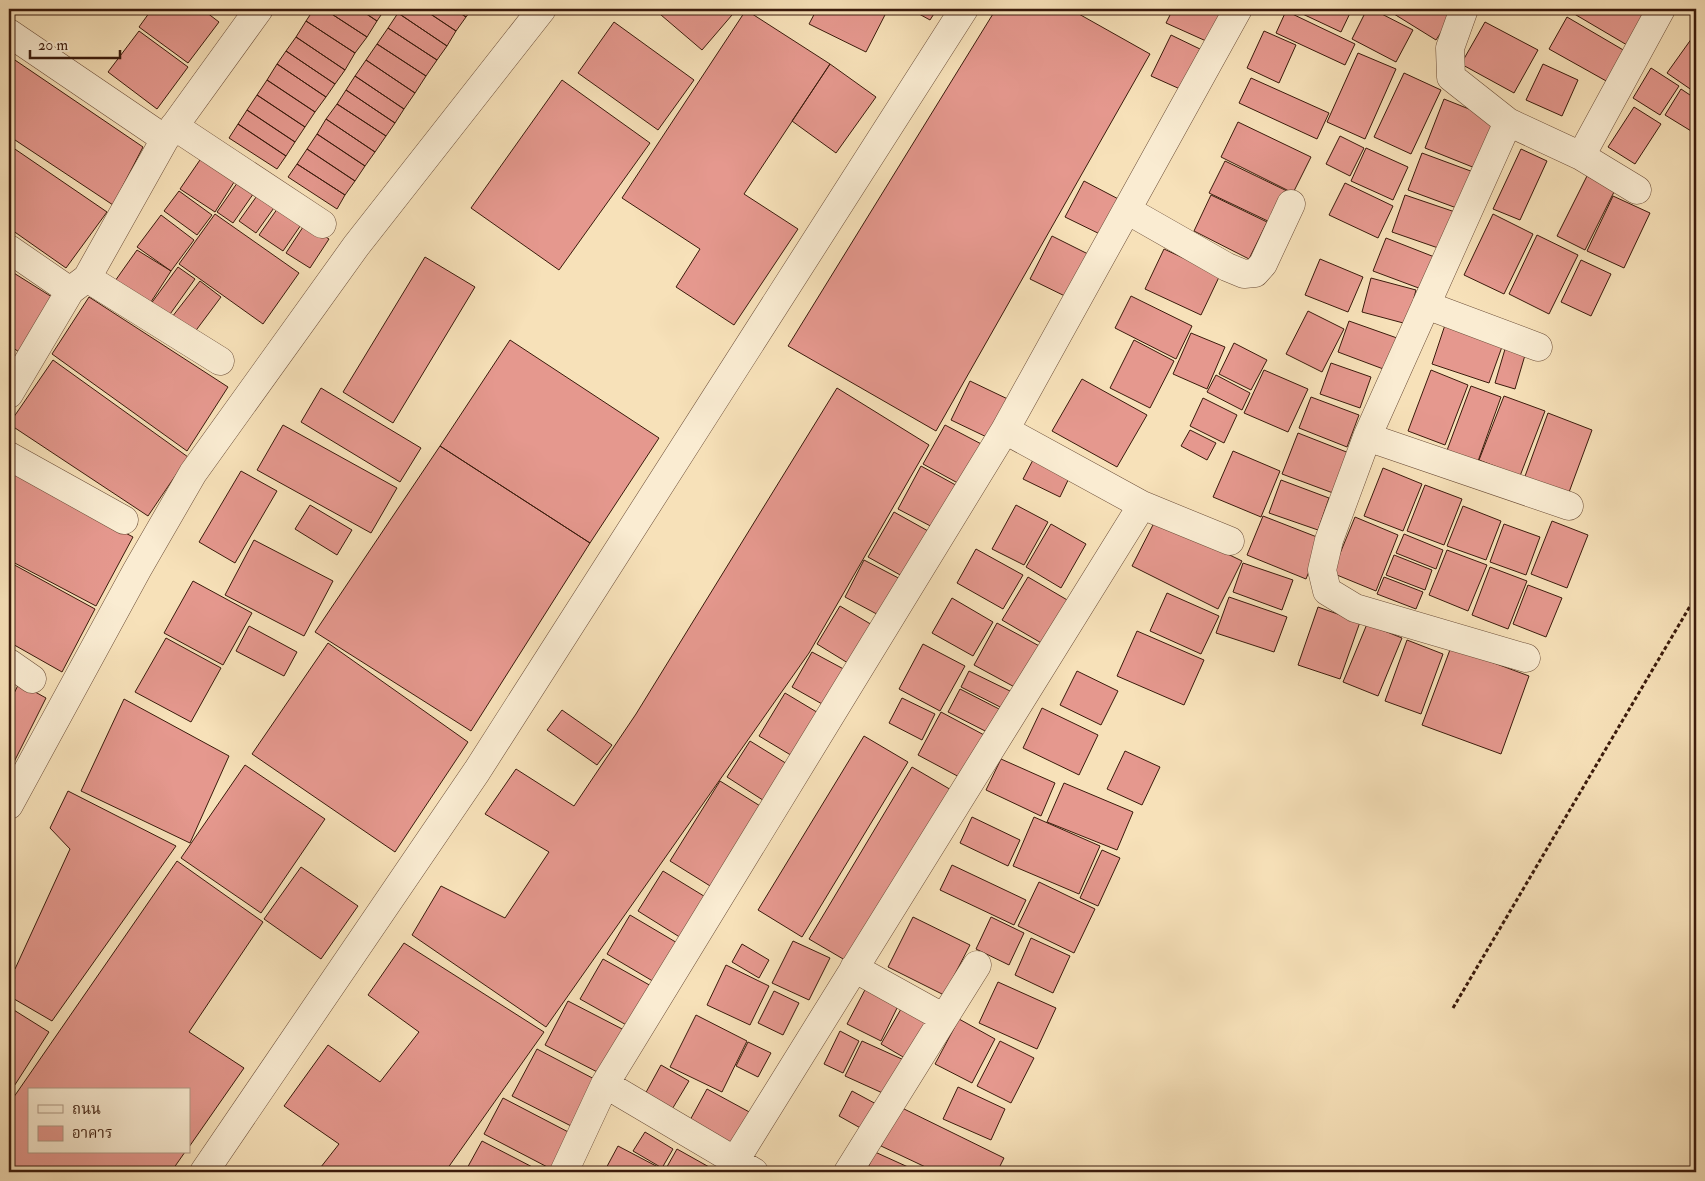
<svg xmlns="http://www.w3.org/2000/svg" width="1705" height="1181" font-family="'IM FELL Double Pica','Noto Serif Thai',serif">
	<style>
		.building { fill: #e5988e; stroke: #3b1b0c }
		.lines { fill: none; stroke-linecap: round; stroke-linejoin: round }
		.minor-casing { stroke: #6a4c37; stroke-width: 29 }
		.path { stroke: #3b1b0c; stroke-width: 3; stroke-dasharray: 4 2.5; stroke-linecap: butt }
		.minor { stroke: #faecd2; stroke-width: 28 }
	</style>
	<rect width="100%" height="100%" fill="#f7e1b9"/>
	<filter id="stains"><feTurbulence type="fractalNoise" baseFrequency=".004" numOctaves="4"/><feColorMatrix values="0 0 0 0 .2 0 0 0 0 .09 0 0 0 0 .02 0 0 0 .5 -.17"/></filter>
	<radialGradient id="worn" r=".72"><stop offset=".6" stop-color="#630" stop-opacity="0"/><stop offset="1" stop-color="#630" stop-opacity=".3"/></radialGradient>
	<!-- building -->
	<path class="building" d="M152,9h50l17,13 -31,41 -49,-36z
		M314,9h10l43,28 -12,16 -49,-32z
		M324,9h35l18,12 -10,16z
		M359,9h26l-8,12z
		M401,9h22l33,22 -9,15 -49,-33z
		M423,9h31l12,8 -10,14z
		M454,9h18l-6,8z
		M654,9h70l8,6 -30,35z
		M727,9h13l-6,6z
		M817,9h71l-22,43 -57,-28z
		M910,9h27l-7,11z
		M996,9h74l80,45 -214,377 -148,-85z
		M1173,9h35l20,8 -13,28 -49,-22z
		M1292,9h60l-11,23z
		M1367,9h5l41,21 -17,32 -44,-23z
		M1386,9h70l-20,31z
		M1573,9h67l7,4 -20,32 -56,-33z
		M746,10l84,54 -86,130 54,35 -64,96 -58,-38 24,-38 -78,-51z
		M1286,11l69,33 -10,21 -69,-32z
		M398,13l49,33 -10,14 -49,-32z
		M1567,17l58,34 -17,31 -59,-33z
		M306,21l49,32 -10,17 -49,-33z
		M614,22l80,58 -36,50 -80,-57z
		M1485,22l53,28 -24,43 -53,-29z
		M388,28l49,32 -11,16 -49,-32z
		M139,31l49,36 -31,42 -49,-37z
		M1264,31l32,14 -17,38 -32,-15z
		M1171,35l29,14 -20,40 -29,-13z
		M296,37l49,33 -10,14 -49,-33z
		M1692,38l4,3v52l-29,-20z
		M377,44l49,32 -11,17 -49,-33z
		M286,51l49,33 -9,13 -49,-33z
		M1358,53l38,16 -31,70 -38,-17z
		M9,56l134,91 -30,58 -104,-69z
		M366,60l49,33 -11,16 -49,-33z
		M277,64l49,33 -11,15 -48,-32z
		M830,64l46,33 -40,56 -44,-32z
		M1543,64l35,16 -16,36 -36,-16z
		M1651,68l28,18 -19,29 -27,-17z
		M1404,73l37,17 -30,64 -37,-17z
		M355,76l49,33 -9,14 -49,-33z
		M1251,78l78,35 -12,26 -78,-36z
		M267,80l48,32 -10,15 -48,-32z
		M562,80l88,63 -91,127 -88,-62z
		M1681,89l15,10v35l-31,-19z
		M346,90l49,33 -9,13 -49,-32z
		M257,95l48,32 -10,15 -48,-32z
		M1444,99l55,22 -19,49 -55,-22z
		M337,104l49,32 -11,16 -49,-33z
		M1634,107l27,17 -26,40 -27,-17z
		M247,110l48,32 -9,14 -48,-32z
		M326,119l49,33 -10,14 -48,-32z
		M1238,122l73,35 -18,36 -72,-36z
		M238,124l48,32 -9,13 -48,-31z
		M317,134l48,32 -10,15 -48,-32z
		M1340,136l24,12 -14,28 -24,-12z
		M9,145l98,67 -41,56 -57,-40z
		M1366,148l42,19 -15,33 -42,-19z
		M307,149l48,32 -10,14 -48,-31z
		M1521,149l26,12 -27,59 -27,-11z
		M1422,153l54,20 -14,37 -54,-20z
		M202,157l34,22 -21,33 -35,-23z
		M1225,161l62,30 -15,32 -63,-30z
		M297,164l48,31 -8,14 -49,-32z
		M1587,176l28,14 -30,60 -28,-14z
		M240,179l16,11 -23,33 -16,-11z
		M1084,181l42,22 -18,35 -43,-21z
		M1345,183l48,23 -15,32 -49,-23z
		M179,191l33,24 -15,20 -33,-24z
		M259,193l17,12 -20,28 -17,-12z
		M1211,195l56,27 -18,37 -55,-28z
		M1405,195l53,18 -14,37 -52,-18z
		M1613,196l37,17 -26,55 -37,-17z
		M280,205l23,17 -20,29 -24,-16z
		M215,214l84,59 -36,51 -84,-60z
		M1493,214l40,20 -29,60 -40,-19z
		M161,215l33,25 -23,31 -34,-24z
		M305,224l24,15 -19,29 -24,-15z
		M1537,235l41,20 -29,59 -40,-20z
		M1052,236l42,21 -21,43 -43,-21z
		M1386,238l51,20 -13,32 -51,-19z
		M1164,249l56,26 -19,40 -56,-26z
		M137,250l34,21 -22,34 -34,-24z
		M425,257l50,30 -82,136 -50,-31z
		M1320,259l43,18 -15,35 -43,-17z
		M1581,260l30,14 -20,42 -30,-14z
		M178,267l17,12 -27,38 -18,-12z
		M9,270l43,27 -33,55 -10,-7z
		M1371,278l45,12 -9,34 -45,-12z
		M200,281l21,16 -27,36 -22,-16z
		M1131,296l61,30 -16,33 -61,-31z
		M89,297l139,90 -41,64 -135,-97z
		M1308,311l36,18 -22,43 -36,-18z
		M1349,321l48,17 -11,32 -48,-18z
		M1445,325l58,19 -14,39 -57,-19z
		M1191,333l34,14 -18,42 -34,-15z
		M1508,339l20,6 -13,44 -20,-6z
		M510,340l149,98 -69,105 -150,-97z
		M1134,340l40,21 -24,47 -40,-20z
		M1234,343l33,17 -16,30 -32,-16z
		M53,360l135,97 -40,59 -139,-92z
		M1331,363l40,14 -11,31 -40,-14z
		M1264,370l44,19 -20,43 -44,-19z
		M1431,370l37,15 -23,60 -37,-14z
		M1216,375l34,18 -8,17 -35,-18z
		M1082,379l65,36 -30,52 -65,-36z
		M970,381l44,21 -19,39 -44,-21z
		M1471,386l30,11 -24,67 -31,-11z
		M321,388l100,60 -21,34 -99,-60z
		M837,388l92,57 -120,208 -263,374 -134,-92 29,-49 64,32 44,-66 -64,-38 31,-45 58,37 62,-92z
		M1504,396l41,15 -25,65 -41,-16z
		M1311,397l48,18 -12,32 -48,-19z
		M1203,398l34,17 -13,28 -34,-17z
		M1548,413l44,17 -24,65 -44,-16z
		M283,425l114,63 -26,45 -114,-63z
		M945,425l42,22 -22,40 -42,-23z
		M1190,430l26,13 -9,17 -26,-14z
		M1298,433l51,20 -16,40 -51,-19z
		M440,446l150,97 -119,188 -156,-99z
		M1233,451l47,20 -19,46 -48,-20z
		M1034,458l36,18 -10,21 -37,-18z
		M921,466l42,23 -23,42 -42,-22z
		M1383,468l39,16 -19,47 -39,-15z
		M9,471l124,66 -37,69 -87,-46z
		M241,471l36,20 -42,72 -36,-21z
		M1281,480l48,18 -11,32 -49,-17z
		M1425,485l37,14 -18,46 -37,-14z
		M310,505l42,25 -15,25 -42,-26z
		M1016,505l32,17 -24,43 -32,-16z
		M1463,506l38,15 -15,39 -39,-14z
		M894,512l43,24 -26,45 -43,-24z
		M1263,516l59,23 -16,40 -59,-24z
		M1355,517l43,18 -22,56 -44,-18z
		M1156,519l86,42 -24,48 -86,-43z
		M1552,521l36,14 -21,53 -36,-14z
		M1051,524l35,20 -25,44 -35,-21z
		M1504,524l36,13 -14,38 -36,-13z
		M1404,534l39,16 -7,19 -40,-16z
		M254,540l79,41 -29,55 -79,-41z
		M976,549l47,26 -20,34 -46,-26z
		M1447,550l40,15 -19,46 -39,-16z
		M1394,555l38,15 -7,20 -39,-15z
		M864,560l42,22 -20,37 -41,-22z
		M9,562l86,47 -33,63 -53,-30z
		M1243,563l50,17 -11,30 -49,-18z
		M1490,567l37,14 -19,48 -36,-14z
		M1028,577l41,24 -26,43 -41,-24z
		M1384,577l39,15 -7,17 -39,-15z
		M193,581l59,32 -29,52 -59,-32z
		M1528,585l34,13 -16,39 -33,-13z
		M1167,593l52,23 -18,38 -51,-23z
		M1229,597l58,20 -13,35 -58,-19z
		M952,598l41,24 -20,34 -41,-23z
		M840,606l39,23 -23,39 -39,-24z
		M1318,607l42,15 -20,57 -42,-14z
		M997,623l46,25 -23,42 -46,-25z
		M1367,624l35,14 -24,58 -35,-14z
		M249,626l48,26 -13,24 -48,-25z
		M1137,631l67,29 -20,45 -67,-29z
		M166,638l55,30 -30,54 -56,-30z
		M1407,640l36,14 -22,60 -36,-13z
		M328,643l140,99 -73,110 -143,-98z
		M923,644l42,22 -25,45 -41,-22z
		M1451,647l78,29 -28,78 -79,-29z
		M812,652l39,21 -20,36 -39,-22z
		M969,671l43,21 -8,17 -43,-22z
		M1077,671l41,20 -17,34 -41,-20z
		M19,683l27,15 -32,64 -5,-2v-56z
		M960,689l41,21 -12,23 -41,-21z
		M785,693l40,24 -26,43 -40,-24z
		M902,698l33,16 -13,26 -33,-17z
		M124,699l105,57 -39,87 -109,-52z
		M1042,708l56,27 -19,40 -56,-27z
		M562,710l50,35 -15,20 -50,-35z
		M941,712l45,24 -23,43 -45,-24z
		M864,736l44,26 -106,175 -44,-27z
		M750,741l42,26 -23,37 -42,-27z
		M1125,751l35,16 -18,38 -35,-16z
		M1001,759l54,24 -14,33 -55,-26z
		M245,765l80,54 -64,94 -80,-55z
		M912,767l41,24 -103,172 -41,-24z
		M720,781l45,28 -50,80 -45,-28z
		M1064,783l69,29 -16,38 -70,-28z
		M68,791l108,55 -124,175 -43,-25v-31l6,4 55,-120 -20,-21z
		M972,817l48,23 -12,26 -48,-23z
		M1034,817l66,29 -21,48 -66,-28z
		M1102,850l18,8 -22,48 -18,-8z
		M177,861l86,61 -74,110 55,36 -55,79v-57h-160v62h156l-14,20h-162v-68z
		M952,865l74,35 -12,25 -74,-35z
		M301,867l57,39 -37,53 -57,-40z
		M663,871l49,30 -26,40 -48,-30z
		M1039,882l56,27 -21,44 -56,-27z
		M630,915l49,29 -23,39 -49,-29z
		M913,917l57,28 -26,50 -56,-28z
		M991,917l33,16 -15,32 -33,-16z
		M1031,938l39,18 -17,37 -38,-18z
		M793,941l37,17 -21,42 -37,-17z
		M404,943l140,89 -99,140h-128l22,-28 -55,-38 44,-61 52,37 39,-50 -51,-37z
		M742,944l27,16 -10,18 -27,-16z
		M603,959l50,28 -23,40 -50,-28z
		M726,965l43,21 -19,39 -43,-20z
		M998,982l58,26 -19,41 -58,-26z
		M867,986l33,16 -19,39 -34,-17z
		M774,991l25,12 -16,32 -25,-12z
		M568,1001l60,31 -23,44 -60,-31z
		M9,1007l40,25 -40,62z
		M901,1009l29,16 -20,36 -29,-17z
		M696,1015l51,26 -25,51 -52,-25z
		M959,1019l36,20 -23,44 -37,-19z
		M840,1031l19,10 -16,32 -19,-9z
		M862,1041l42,19 -17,35 -42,-19z
		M1000,1041l34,17 -23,45 -34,-17z
		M748,1042l23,11 -13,24 -22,-11z
		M537,1049l63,33 -25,46 -63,-32z
		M661,1065l28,16 -18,30 -27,-15z
		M958,1087l47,22 -14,31 -48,-21z
		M707,1089l46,25 -18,33 -46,-25z
		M852,1091l26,14 -14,25 -25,-14z
		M503,1098l71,37 -19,36 -71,-37z
		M900,1107l104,51 -7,14h-61l-55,-26z
		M645,1132l28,17 -11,19 -29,-17z
		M482,1141l60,31h-77z
		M618,1146l40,21 -3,5h-51z
		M677,1149l41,23h-54z
		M875,1152l44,20h-53z"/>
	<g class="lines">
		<!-- minor casing -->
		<g class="minor-casing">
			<path id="minor" d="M1464,9l-14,39 1,29 57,45 73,34 56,34
				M9,33l156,106
				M1508,122l-141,315 -38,103 -7,30 5,21 28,17 171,50
				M174,126l148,98
				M1581,156l80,-147
				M1127,210l100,57 17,7 11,-1 8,-9 28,-60
				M9,249l61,42
				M87,278l133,83
				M1426,305l112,42
				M9,394l61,-103 17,-13 78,-139 94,-130
				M1005,430l137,75 88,36
				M1367,437l202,69
				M9,456l115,64
				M9,663l23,16
				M9,805l128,-235 56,-97 163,-227 186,-237
				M854,968l90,50
				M605,1084l149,88
				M204,1172l273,-401 487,-762
				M564,1172l41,-88 400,-654 233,-421
				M728,1172l414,-667
				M848,1172l129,-207"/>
		</g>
		<!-- path -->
		<path class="path" d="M1453,1008l243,-412"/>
		<!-- minor -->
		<use href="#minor" class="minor"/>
	</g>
	<!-- margin -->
	<rect width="1705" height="1181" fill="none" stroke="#f7e1b9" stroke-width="30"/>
	<rect x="10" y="10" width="1685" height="1161" fill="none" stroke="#3b1b0c" stroke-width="2.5"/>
	<rect x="15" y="15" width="1675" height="1151" fill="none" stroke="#3b1b0c"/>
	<!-- legend -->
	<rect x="28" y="1088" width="162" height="65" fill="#faecd2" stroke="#ae9883"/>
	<rect x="38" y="1105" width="25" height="8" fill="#faecd2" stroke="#ae9883"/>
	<text x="72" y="1114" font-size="15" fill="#3b1b0c">ถนน</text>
	<rect x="38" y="1126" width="25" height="15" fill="#e5988e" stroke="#ae9883"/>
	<text x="72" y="1138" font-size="15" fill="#3b1b0c">อาคาร</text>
	<!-- scale -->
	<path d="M30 50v8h90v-8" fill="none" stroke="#3b1b0c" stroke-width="2.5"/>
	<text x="38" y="50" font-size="15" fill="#3b1b0c" stroke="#faecd2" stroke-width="4" paint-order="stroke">20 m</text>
	<rect width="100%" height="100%" filter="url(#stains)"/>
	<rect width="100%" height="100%" fill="url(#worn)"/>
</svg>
